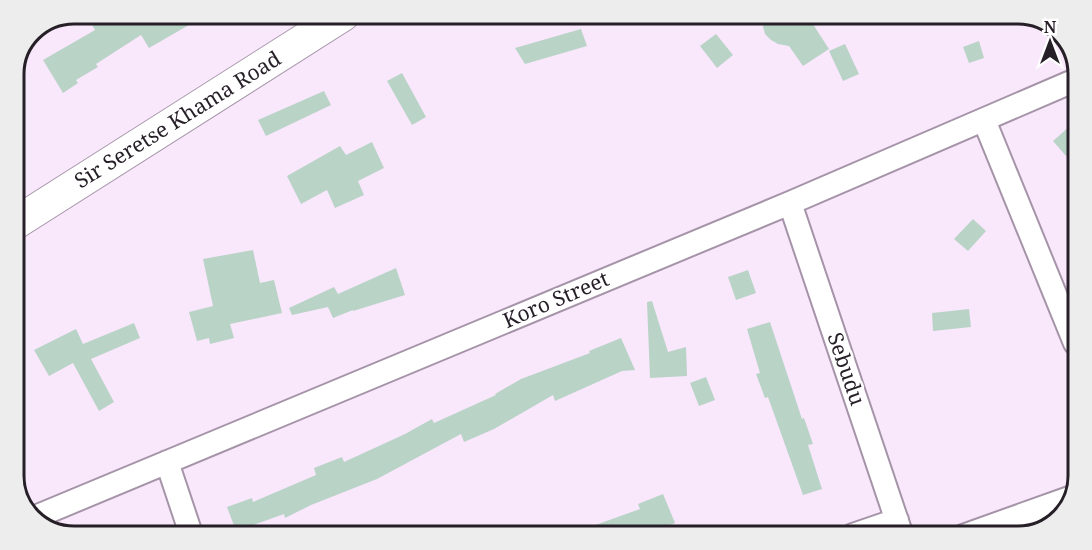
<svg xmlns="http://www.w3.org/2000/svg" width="1092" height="550" font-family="'Noto Serif',serif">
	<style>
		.building { fill: #b9d4c6 }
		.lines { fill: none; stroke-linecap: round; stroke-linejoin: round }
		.minor-casing { stroke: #a594a8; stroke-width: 26 }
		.secondary-casing { stroke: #a594a8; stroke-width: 34 }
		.minor { stroke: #fff; stroke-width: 22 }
		.secondary { stroke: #fff; stroke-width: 32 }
		.labels { text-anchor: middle; stroke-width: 5; stroke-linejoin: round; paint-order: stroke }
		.street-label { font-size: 21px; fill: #261f27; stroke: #fff }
		.rim { fill: none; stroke: #261f27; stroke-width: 3 }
	</style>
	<rect width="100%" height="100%" fill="#f9e7fc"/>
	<!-- building -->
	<path class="building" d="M86,14h122l-59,34 -8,-13 -45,29 2,3 -22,13 2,3 -15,10 -20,-33 52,-30z
		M765,18h44l20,31 -26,17 -14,-20 -11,-2 -7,-4 -6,-6 -2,-7z
		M581,29l6,17 -62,18 -10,-16z
		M716,34l17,21 -16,13 -17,-22z
		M979,41l5,17 -15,5 -6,-16z
		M845,44l14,30 -16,7 -14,-30z
		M402,73l24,44 -14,8 -25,-44z
		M324,91l7,14 -65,31 -8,-16z
		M1078,119l-1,27 -11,10 -13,-15z
		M372,142l12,26 -26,13 6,14 -29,13 -8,-18 -26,14 -14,-28 53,-30 6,9z
		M973,219l13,12 -18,20 -14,-12z
		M253,250l7,33 14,-3 8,33 -52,11 4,14 -24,6 -1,-6 -12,3 -8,-29 24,-6 -10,-47z
		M396,268l9,27 -52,16v-1l-20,8 -5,-11 -36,8 -3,-7 45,-21 4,7z
		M748,270l8,23 -20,7 -8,-23z
		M652,301l16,51 18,-5 1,29 -37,2 -3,-76z
		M969,309l2,18 -38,4 -1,-18z
		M770,322l32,97 2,-1 9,26 -5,1 14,44 -19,6 -35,-98 -3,1 -9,-24 4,-1 -13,-44z
		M134,323l6,15 -49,21 23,43 -15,9 -26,-48 -24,13 -15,-26 42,-21 7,15z
		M621,338l14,32 -13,1 -67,30 -2,-6 -59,34 -30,13 -3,-8 -84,45 -66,26 -26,13 -1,-4 -48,17 -9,-24 25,-9 1,4 63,-27 -2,-7 28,-11 2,5 61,-28 27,-15 2,4 62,-28 -1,-1 26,-15 69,-26 -1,-2z
		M706,377l9,23 -16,6 -9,-23z
		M663,494l12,29 -27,11h-71l-1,-2 64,-23 -2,-5z"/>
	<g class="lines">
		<!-- minor casing -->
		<g class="minor-casing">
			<path id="minor" d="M984,120l91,223
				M790,203l112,333
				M167,462l23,69
				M33,518l757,-315 288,-124
				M853,535l44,-15
				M963,536l109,-39"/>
		</g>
		<!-- secondary casing -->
		<g class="secondary-casing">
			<path id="secondary" d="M14,224l329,-209"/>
		</g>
		<!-- minor -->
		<use href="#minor" class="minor"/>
		<!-- secondary -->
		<use href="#secondary" class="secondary"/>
	</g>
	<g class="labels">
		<!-- street labels -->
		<g class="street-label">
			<text transform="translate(178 120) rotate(-32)" y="7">Sir Seretse Khama Road</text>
			<text transform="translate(556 300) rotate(-23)" y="7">Koro Street</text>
			<text transform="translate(846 369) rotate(71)" y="7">Sebudu</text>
		</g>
	</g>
	<!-- crop -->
	<path d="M0 0H1092V550H0ZM74 24H1018A50 50 0 0 1 1068 74V476A50 50 0 0 1 1018 526H74A50 50 0 0 1 24 476V74A50 50 0 0 1 74 24Z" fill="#eeedee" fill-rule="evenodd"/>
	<path class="rim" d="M74 24H1018A50 50 0 0 1 1068 74V476A50 50 0 0 1 1018 526H74A50 50 0 0 1 24 476V74A50 50 0 0 1 74 24Z"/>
	<!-- north arrow -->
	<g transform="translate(1050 42)" stroke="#ffffff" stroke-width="4.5" paint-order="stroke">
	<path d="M0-4.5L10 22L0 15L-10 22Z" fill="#261f27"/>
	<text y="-9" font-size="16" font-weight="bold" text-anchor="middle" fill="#261f27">N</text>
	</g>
</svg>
